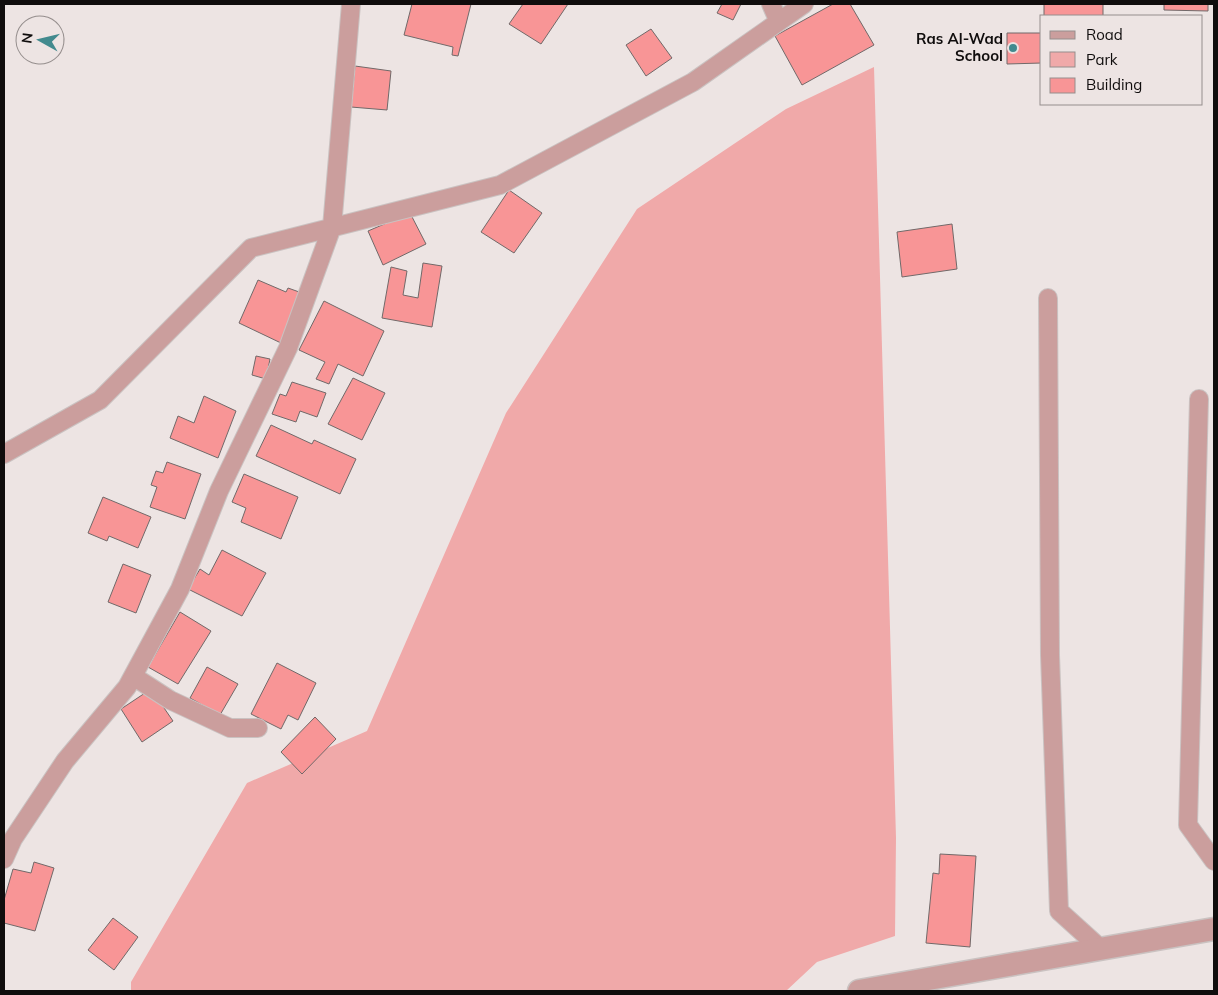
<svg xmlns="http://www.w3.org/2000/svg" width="1218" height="995" font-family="Mulish,sans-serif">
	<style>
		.green { fill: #f0a9a9 }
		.building { fill: #f89596; stroke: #716969 }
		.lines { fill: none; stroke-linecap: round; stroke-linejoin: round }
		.minor-casing { stroke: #cac2c1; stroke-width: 20 }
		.tertiary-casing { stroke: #cac2c1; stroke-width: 25 }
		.minor { stroke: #cb9e9d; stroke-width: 18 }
		.tertiary { stroke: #cb9e9d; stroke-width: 22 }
		.poi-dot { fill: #428a8e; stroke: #ede4e3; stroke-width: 2 }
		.labels { text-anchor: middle; stroke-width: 4; stroke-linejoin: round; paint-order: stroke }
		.poi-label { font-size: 15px; font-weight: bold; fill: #100d0d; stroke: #ede4e3; text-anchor: end }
	</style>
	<rect width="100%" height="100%" fill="#ede4e3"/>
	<!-- green -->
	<path class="green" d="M874,67l22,771 -1,98 -78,26 -31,29h-655v-9l116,-199 120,-52 139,-318 131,-204 149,-100z"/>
	<!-- building -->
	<path class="building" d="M412,4h59l-13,52 -6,-1 1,-8 -49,-12z
		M523,4h45l-27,40 -32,-20z
		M722,4h19l-8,16 -16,-7z
		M833,4h17l24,41 -72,40 -27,-49z
		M1044,4h59v12h-59z
		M1164,4h44v7l-44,-1z
		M651,29l21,29 -26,18 -20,-31z
		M1007,33h35v30l-35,1z
		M355,66l36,5 -4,39 -36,-3z
		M509,190l33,23 -28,40 -33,-21z
		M410,213l16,31 -43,21 -15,-34z
		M952,224l5,45 -55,8 -5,-45z
		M423,263l19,3 -10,61 -50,-9 9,-51 16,4 -4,24 15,3z
		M258,280l28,12 2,-4 14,5 -21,50 -42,-20z
		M324,301l60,30 -21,45 -25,-12 -9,20 -13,-5 9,-17 -26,-12z
		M256,356l14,3 -4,20 -14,-4z
		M353,378l32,15 -23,47 -34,-16z
		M292,382l34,11 -9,24 -17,-6 -4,11 -24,-8 8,-20 6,2z
		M204,396l32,15 -18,47 -48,-20 8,-22 16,7z
		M271,425l41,19 2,-4 42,19 -16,35 -84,-38z
		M167,462l34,12 -16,45 -35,-12 7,-20 -6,-2 5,-14 7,2z
		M244,474l54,23 -17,42 -40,-17 5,-14 -14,-6z
		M103,497l48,20 -13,31 -29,-12 -2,5 -19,-8z
		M222,550l44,23 -24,43 -54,-27 12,-20 9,6z
		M123,564l28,11 -15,38 -28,-11z
		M180,612l31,19 -33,53 -30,-17z
		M277,663l39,20 -18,37 -10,-5 -7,14 -30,-15z
		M207,667l31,17 -18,31 -30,-17z
		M151,689l22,32 -31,21 -21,-33z
		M315,717l21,22 -34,35 -21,-22z
		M940,854l36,2 -6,91 -44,-4 7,-70 6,1z
		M34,862l20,6 -19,63 -31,-8v-23l9,-31 18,4z
		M113,918l25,19 -24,33 -26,-20z"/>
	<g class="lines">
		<!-- minor casing -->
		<g class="minor-casing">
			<path id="minor" d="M771,4l7,16
				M1048,298l2,357 9,256 42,38
				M1199,399l-11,426 26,36
				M4,454l96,-54 151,-152 249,-63 193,-103 111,-78
				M133,676l37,24 60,28h28
				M4,859l9,-20 52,-78 62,-74 53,-98 39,-98 69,-143 44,-121 19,-223"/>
		</g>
		<!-- tertiary casing -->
		<g class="tertiary-casing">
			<path id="tertiary" d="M859,991l355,-62"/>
		</g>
		<!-- minor -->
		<use href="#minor" class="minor"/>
		<!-- tertiary -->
		<use href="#tertiary" class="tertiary"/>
	</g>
	<!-- markers -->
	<circle class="poi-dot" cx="1013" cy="48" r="5"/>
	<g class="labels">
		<!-- poi labels -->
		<g class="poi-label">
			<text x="1003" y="44">Ras Al-Wad<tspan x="1003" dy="17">School</tspan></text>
		</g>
	</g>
	<!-- border -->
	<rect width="1218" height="995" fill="none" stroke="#100d0d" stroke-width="10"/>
	<!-- legend -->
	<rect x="1040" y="15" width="162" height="90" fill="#ede4e3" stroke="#958e8d"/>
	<rect x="1050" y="31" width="25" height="8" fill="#cb9e9d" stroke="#958e8d"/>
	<text x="1086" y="40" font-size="15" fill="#100d0d">Road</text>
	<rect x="1050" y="52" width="25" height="15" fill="#f0a9a9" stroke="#958e8d"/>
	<text x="1086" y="65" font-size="15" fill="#100d0d">Park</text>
	<rect x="1050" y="78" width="25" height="15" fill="#f89596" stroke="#958e8d"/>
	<text x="1086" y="90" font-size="15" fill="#100d0d">Building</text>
	<!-- north arrow -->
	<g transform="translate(40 40) rotate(278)"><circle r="24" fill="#ede4e3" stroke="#958e8d"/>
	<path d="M0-4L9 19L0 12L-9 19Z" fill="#428a8e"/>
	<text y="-8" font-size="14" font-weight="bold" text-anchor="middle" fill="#100d0d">N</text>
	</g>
</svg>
